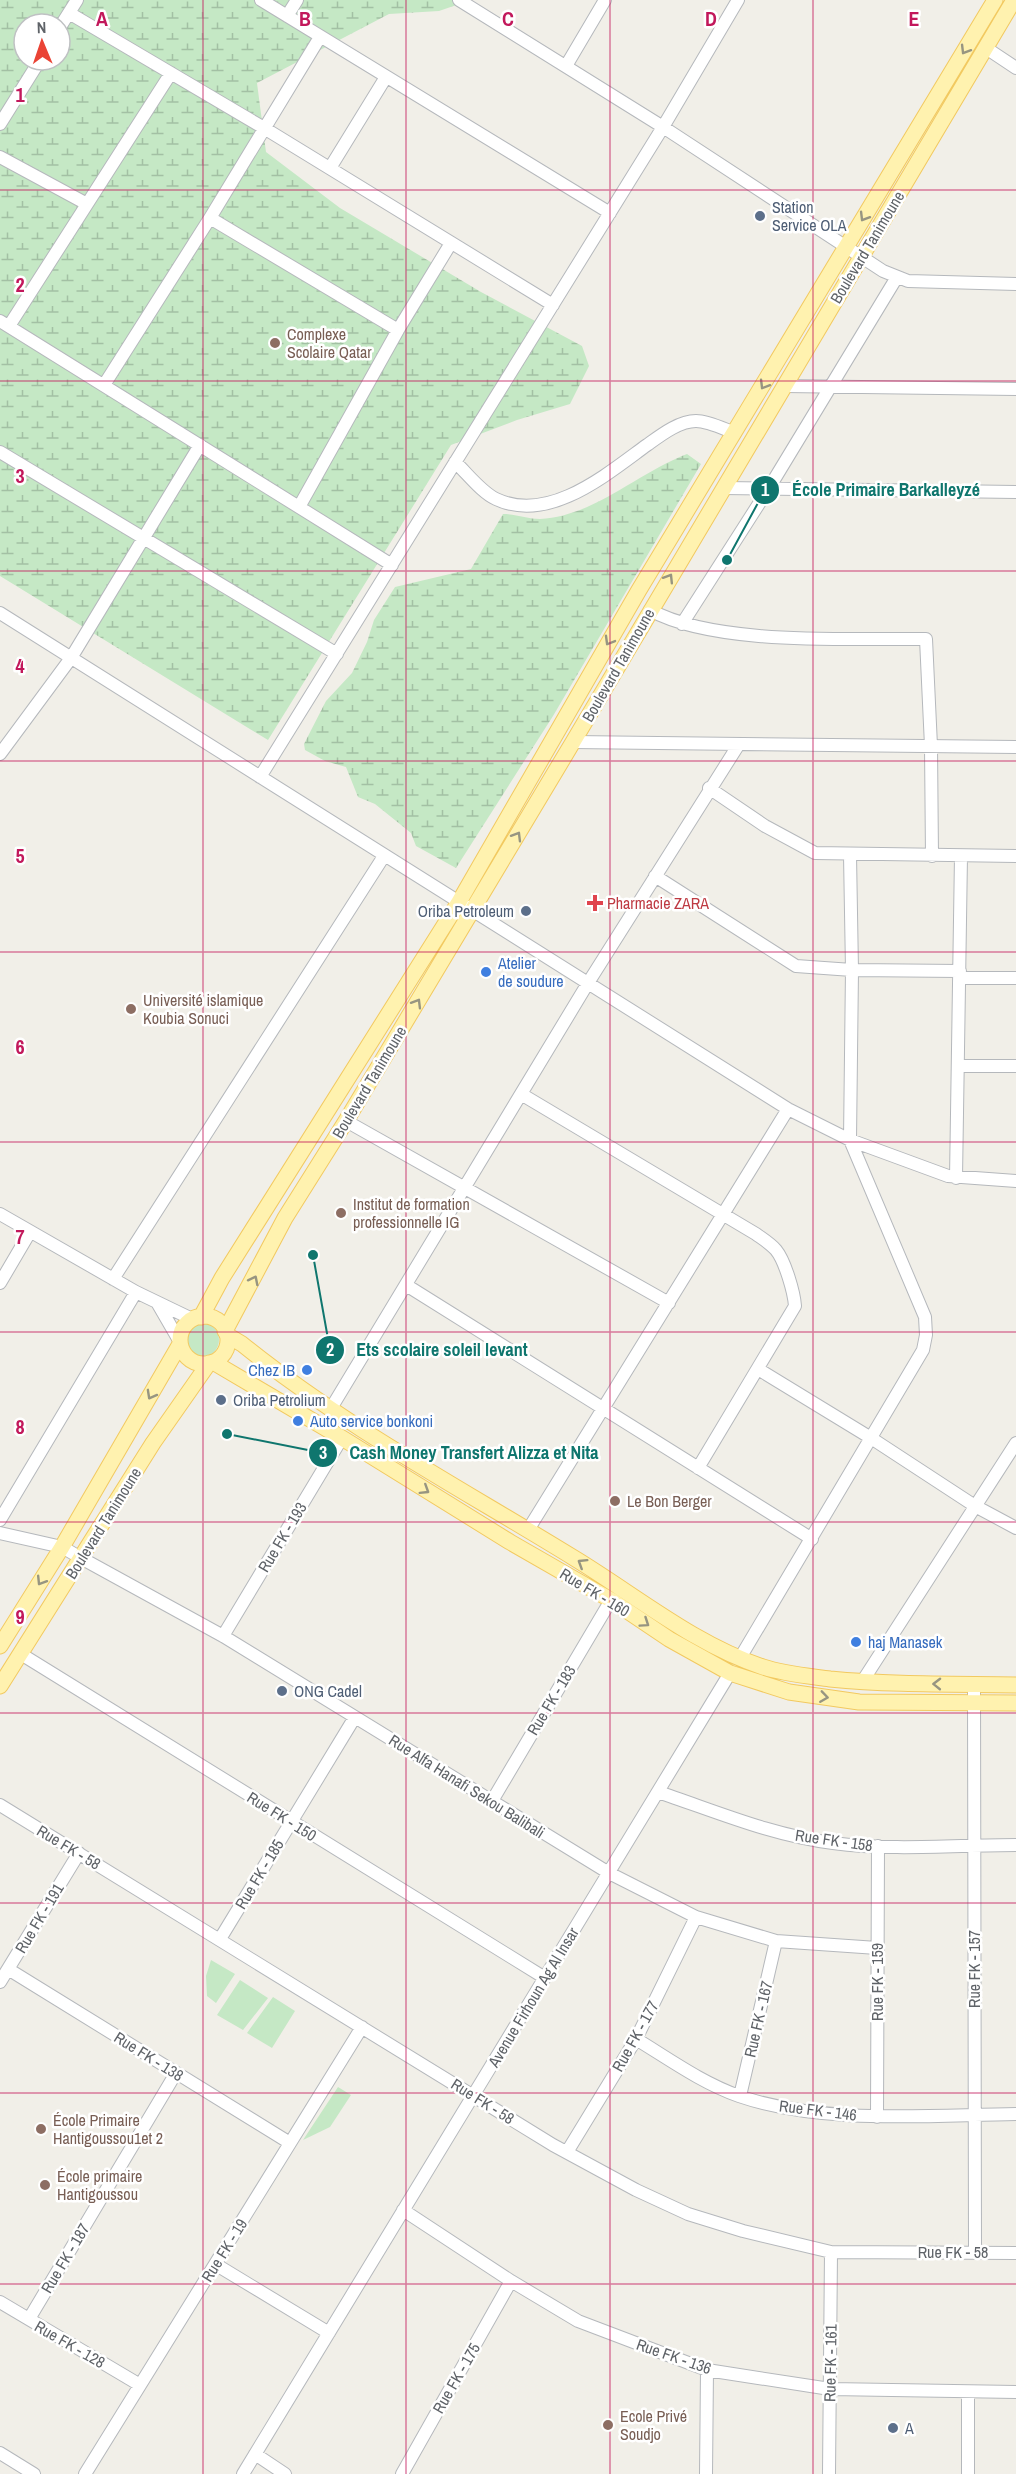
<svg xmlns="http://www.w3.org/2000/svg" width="1016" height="2474" font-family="'Archivo Narrow',sans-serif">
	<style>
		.green { fill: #c5e8c5 }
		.wetland { fill: url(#wetland-marsh); fill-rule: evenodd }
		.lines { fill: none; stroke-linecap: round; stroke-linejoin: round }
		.minor-casing { stroke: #b5b8bc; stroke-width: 14 }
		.major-casing { stroke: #f2c960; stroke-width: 17 }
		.minor { stroke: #fff; stroke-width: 12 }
		.major { stroke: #fff2af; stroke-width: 15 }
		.oneway { stroke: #979581 }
		.grid { fill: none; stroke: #c2185b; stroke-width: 1.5; stroke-opacity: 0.55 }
		.service-dot { fill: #5c6f8a; stroke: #fff; stroke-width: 2 }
		.education-dot { fill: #8d6e63; stroke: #fff; stroke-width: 2 }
		.health-dot { fill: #e0444e; stroke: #fff; stroke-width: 2 }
		.shop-dot { fill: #3f7fe0; stroke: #fff; stroke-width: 2 }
		.labels { text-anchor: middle; stroke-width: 5; stroke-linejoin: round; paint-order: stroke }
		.service-label { font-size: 16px; fill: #4e5e75; stroke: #fff; text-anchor: start }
		.street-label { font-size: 16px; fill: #5f6368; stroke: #fff }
		.education-label { font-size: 16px; fill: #785e54; stroke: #fff; text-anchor: start }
		.health-label { font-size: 16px; fill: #be3a42; stroke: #fff; text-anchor: start }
		.shop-label { font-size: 16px; fill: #366cbe; stroke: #fff; text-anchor: start }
		.grid-label { font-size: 20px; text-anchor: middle; font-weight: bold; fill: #c2185b; stroke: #fff; stroke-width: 5; stroke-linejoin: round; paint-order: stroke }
		.leader { fill: none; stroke: #0f766e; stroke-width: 2 }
		.callout-dot { fill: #0f766e; stroke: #fff; stroke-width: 2 }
		.mark-label { font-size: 18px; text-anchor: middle; font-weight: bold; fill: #fff }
		.callout-label { font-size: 18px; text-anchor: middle; font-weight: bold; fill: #0f766e; stroke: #fff; stroke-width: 5; stroke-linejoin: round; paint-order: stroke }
	</style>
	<defs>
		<pattern id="wetland-marsh" width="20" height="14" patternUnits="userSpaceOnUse" patternTransform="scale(1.5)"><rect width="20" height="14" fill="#c5e8c5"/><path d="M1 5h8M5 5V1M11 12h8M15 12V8" fill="none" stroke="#a3c0a4"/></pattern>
	</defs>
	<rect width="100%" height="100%" fill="#f1efe8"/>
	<!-- green -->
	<path class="green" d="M185 1340a17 17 0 1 1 34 0a17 17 0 1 1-34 0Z
		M211,1960l24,14 -19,29 -9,-7 -1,-20z
		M240,1980l28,18 -25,32 -26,-15z
		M273,1997l22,14 -23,37 -25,-15z
		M338,2087l13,8 -21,32 -27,13z"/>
	<!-- wetland -->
	<path class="wetland" d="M0,0h471l-32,11 -50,3 -132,69 9,69 74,56 141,84 101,54 7,20 -19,38 -53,16 -66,25 -183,295 -268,-164zM24,24h36v36h-36z
		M687,454l14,10 -148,252 -97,152 -40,-22 -5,-13 -36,-29 -17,-7 -12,-30 -21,-6 -20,-11 -1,-6 22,-43 26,-28 15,-31 7,-22 21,-33 76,-18 32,-55c13,0 25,5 37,5 55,-3 97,-46 147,-65z"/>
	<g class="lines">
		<!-- minor casing -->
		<g class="minor-casing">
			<path id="minor" d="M261,0l349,213
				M459,0l204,127 220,144 25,10 108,3
				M69,13l195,115 289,177
				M287,16l10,-16
				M60,27l17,-27
				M986,48l30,20
				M566,66l39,-66
				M0,124l40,-64
				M0,157l87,47
				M330,168l56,-91
				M210,218l188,112
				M0,321l392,244
				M9,326l162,-253
				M104,385l106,-167 110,-181
				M785,386l231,3
				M0,452l337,202
				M455,462c12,11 26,30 41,37 53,25 111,-25 151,-54 14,-10 32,-24 49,-24 12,0 28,8 39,12
				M723,488l293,4
				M299,507l99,-177 53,-87
				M650,610c66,36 200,28 276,29l5,107 1,110
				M0,613l788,496 62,31 98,36 68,5
				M682,624l87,-136 128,-211
				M573,742l443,5
				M0,754l71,-96 129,-213
				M260,777l403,-650 75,-127
				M709,788l56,38 50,27 201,3
				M655,876l141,90 56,4 108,1
				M960,978h56
				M958,1066h58
				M521,1094l235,140c7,5 15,10 20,16 9,11 18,42 19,56l-97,162
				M346,1121l323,182
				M956,1178l5,-322
				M0,1214l136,78 56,27
				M113,1279l271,-423
				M0,1283l30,-51
				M406,1285l406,254
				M158,1304l22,38
				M758,1369l113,69 104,68 41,22
				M330,1410l258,-427 151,-239
				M0,1520l136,-228
				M528,1530l260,-421
				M0,1533l62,14 19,11 142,78 386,237 87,44 80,24 101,7
				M223,1636l119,-198
				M21,1654l524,324
				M740,1658l183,-308 3,-15 -1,-18 -75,-177 2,-170 -2,-115
				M862,1682l154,-239
				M974,1685l1,567
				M658,1792c57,19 115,44 175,51 60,8 123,2 183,2
				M492,1801l119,-201
				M0,1805l553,340 83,45 52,24 55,17 88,21 185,1
				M220,1939l135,-222
				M8,1969l282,174
				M0,1982l79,-129
				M636,2039c33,20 66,44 103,57 84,29 189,19 277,18
				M740,2096l36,-155
				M877,2117l1,-271
				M567,2152l69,-113 60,-122
				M403,2210l108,71 67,40 129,49 123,19 186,3
				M215,2264l114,69
				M0,2302l140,83
				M29,2319l147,-246
				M0,2453l34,21
				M255,2454l30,20
				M85,2474l277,-447
				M243,2474l487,-801
				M402,2474l109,-193
				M706,2474l1,-104
				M829,2474l2,-222
				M968,2474v-82"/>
		</g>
		<!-- major casing -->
		<g class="major-casing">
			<path id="major" d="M180 1340a24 24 0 1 1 48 0a24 24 0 1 1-48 0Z
				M201,1317l21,-39 237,-376 180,-312 356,-590
				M225,1331l60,-113 61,-97 227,-379 441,-742
				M227,1335l15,9c103,83 220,145 332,214 61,37 121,87 189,109 21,7 45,9 67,12 61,6 124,5 186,6
				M213,1362l129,76 168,104 101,58 58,39 61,34 59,19 70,10 157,1
				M0,1646l62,-99 118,-203
				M0,1686l153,-243 56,-80"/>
		</g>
		<!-- minor -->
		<use href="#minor" class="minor"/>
		<!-- major -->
		<use href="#major" class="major"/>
	</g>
	<!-- one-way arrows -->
	<defs><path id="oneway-chevron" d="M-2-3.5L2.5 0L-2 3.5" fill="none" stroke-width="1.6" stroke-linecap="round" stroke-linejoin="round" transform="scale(1.5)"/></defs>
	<g class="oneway">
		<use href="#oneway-chevron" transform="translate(965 50) rotate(121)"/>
		<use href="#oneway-chevron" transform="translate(864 217) rotate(121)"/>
		<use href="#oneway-chevron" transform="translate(764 385) rotate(121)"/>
		<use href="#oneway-chevron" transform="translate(669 578) rotate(-58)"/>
		<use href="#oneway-chevron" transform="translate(609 641) rotate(120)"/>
		<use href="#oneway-chevron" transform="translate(517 836) rotate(-59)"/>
		<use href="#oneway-chevron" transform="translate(417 1003) rotate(-59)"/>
		<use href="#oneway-chevron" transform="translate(254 1280) rotate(-63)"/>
		<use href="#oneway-chevron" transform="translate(151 1395) rotate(119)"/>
		<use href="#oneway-chevron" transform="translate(425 1490) rotate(32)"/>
		<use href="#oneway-chevron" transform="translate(582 1563) rotate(-148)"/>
		<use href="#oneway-chevron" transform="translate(41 1581) rotate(122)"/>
		<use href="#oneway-chevron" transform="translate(645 1623) rotate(34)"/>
		<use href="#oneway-chevron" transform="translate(937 1684) rotate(-179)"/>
		<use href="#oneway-chevron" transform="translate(824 1697) rotate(8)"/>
	</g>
	<!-- grid -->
	<path class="grid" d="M203,0v2474M406,0v2474M610,0v2474M813,0v2474M0,190h1016M0,381h1016M0,571h1016M0,761h1016M0,952h1016M0,1142h1016M0,1332h1016M0,1522h1016M0,1713h1016M0,1903h1016M0,2093h1016M0,2284h1016"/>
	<!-- markers -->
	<g class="service-dot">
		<circle cx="760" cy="216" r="6"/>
		<circle cx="526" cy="911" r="6"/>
		<circle cx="221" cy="1400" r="6"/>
		<circle cx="282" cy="1691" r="6"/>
		<circle cx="893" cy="2428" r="6"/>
	</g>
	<g class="education-dot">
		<circle cx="275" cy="343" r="6"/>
		<circle cx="131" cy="1009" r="6"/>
		<circle cx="341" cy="1213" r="6"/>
		<circle cx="615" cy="1501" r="6"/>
		<circle cx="41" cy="2129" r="6"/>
		<circle cx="45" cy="2185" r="6"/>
		<circle cx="608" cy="2425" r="6"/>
	</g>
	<path class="health-dot" d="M592 894h6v6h6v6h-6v6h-6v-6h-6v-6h6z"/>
	<g class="shop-dot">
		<circle cx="486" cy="972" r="6"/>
		<circle cx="307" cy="1370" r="6"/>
		<circle cx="298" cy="1421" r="6"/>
		<circle cx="856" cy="1642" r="6"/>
	</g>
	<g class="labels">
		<!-- service labels -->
		<g class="service-label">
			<text x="772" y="213">Station<tspan x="772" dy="18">Service OLA</tspan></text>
			<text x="514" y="917" text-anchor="end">Oriba Petroleum</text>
			<text x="233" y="1406">Oriba Petrolium</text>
			<text x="294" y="1697">ONG Cadel</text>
			<text x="905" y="2434">A</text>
		</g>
		<!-- street labels -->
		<g class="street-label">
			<text transform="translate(867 247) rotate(-59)" y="6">Boulevard Tanimoune</text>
			<text transform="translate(618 665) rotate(-60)" y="6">Boulevard Tanimoune</text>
			<text transform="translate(369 1082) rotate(-59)" y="6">Boulevard Tanimoune</text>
			<text transform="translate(103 1523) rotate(-58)" y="6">Boulevard Tanimoune</text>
			<text transform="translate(282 1537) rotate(-59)" y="6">Rue FK - 193</text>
			<text transform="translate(595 1592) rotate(31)" y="6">Rue FK - 160</text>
			<text transform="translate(551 1700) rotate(-59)" y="6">Rue FK - 183</text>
			<text transform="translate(467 1786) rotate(32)" y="6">Rue Alfa Hanafi Sekou Balibali</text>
			<text transform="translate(282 1816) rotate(32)" y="6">Rue FK - 150</text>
			<text transform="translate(834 1840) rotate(8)" y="6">Rue FK - 158</text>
			<text transform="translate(69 1847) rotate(31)" y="6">Rue FK - 58</text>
			<text transform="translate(259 1874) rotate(-59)" y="6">Rue FK - 185</text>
			<text transform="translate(39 1918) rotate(-59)" y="6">Rue FK - 191</text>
			<text transform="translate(974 1969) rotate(-90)" y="6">Rue FK - 157</text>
			<text transform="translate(877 1982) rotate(-90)" y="6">Rue FK - 159</text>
			<text transform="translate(533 1997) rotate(-59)" y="6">Avenue Firhoun Ag Al Insar</text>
			<text transform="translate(758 2019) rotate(-77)" y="6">Rue FK - 167</text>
			<text transform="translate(635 2036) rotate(-61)" y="6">Rue FK - 177</text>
			<text transform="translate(149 2056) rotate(32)" y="6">Rue FK - 138</text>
			<text transform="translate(483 2101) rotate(32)" y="6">Rue FK - 58</text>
			<text transform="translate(818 2110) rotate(7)" y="6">Rue FK - 146</text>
			<text transform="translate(224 2250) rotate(-58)" y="6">Rue FK - 19</text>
			<text x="953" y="2258">Rue FK - 58</text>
			<text transform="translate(65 2258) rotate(-59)" y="6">Rue FK - 187</text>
			<text transform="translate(70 2344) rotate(30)" y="6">Rue FK - 128</text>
			<text transform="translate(674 2356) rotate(19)" y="6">Rue FK - 136</text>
			<text transform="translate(830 2363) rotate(-89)" y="6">Rue FK - 161</text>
			<text transform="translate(456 2378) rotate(-60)" y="6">Rue FK - 175</text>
		</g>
		<!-- education labels -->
		<g class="education-label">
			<text x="287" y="340">Complexe<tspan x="287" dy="18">Scolaire Qatar</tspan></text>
			<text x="143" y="1006">Université islamique<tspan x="143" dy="18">Koubia Sonuci</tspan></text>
			<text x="353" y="1210">Institut de formation<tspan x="353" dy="18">professionnelle IG</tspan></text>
			<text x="627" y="1507">Le Bon Berger</text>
			<text x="53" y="2126">École Primaire<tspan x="53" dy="18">Hantigoussou1et 2</tspan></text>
			<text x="57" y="2182">École primaire<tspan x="57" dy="18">Hantigoussou</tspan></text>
			<text x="620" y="2422">Ecole Privé<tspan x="620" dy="18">Soudjo</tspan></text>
		</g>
		<!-- health labels -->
		<g class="health-label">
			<text x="607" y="909">Pharmacie ZARA</text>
		</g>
		<!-- shop labels -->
		<g class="shop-label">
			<text x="498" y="969">Atelier<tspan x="498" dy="18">de soudure</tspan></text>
			<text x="295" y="1376" text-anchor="end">Chez IB</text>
			<text x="310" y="1427">Auto service bonkoni</text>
			<text x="868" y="1648">haj Manasek</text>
		</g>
	</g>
	<g class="grid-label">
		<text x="102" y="26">A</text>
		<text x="305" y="26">B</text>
		<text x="508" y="26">C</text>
		<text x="711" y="26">D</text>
		<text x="914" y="26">E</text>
		<text x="20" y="102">1</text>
		<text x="20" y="292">2</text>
		<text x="20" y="483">3</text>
		<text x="20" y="673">4</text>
		<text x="20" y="863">5</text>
		<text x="20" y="1054">6</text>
		<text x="20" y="1244">7</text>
		<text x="20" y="1434">8</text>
		<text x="20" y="1624">9</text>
	</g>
	<!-- callouts -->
	<path class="leader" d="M727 560L765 490M313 1255L330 1350M227 1434L323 1453"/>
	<g class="callout-dot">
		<circle cx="727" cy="560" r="6"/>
		<circle cx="313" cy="1255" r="6"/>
		<circle cx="227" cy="1434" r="6"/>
		<circle cx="765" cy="490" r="15"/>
		<circle cx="330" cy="1350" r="15"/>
		<circle cx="323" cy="1453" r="15"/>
	</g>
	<g class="mark-label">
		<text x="765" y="496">1</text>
		<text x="330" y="1356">2</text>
		<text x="323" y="1459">3</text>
	</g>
	<g class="callout-label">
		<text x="886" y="496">École Primaire Barkalleyzé</text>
		<text x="442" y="1356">Ets scolaire soleil levant</text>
		<text x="474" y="1459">Cash Money Transfert Alizza et Nita</text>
	</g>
	<!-- north arrow -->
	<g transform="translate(42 42) rotate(358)"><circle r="28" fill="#ffffff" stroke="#bfc1c3" stroke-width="1.5"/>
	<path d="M0-4.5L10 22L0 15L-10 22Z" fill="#ea4335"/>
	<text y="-9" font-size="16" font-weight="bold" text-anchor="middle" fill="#5f6368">N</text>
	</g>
</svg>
